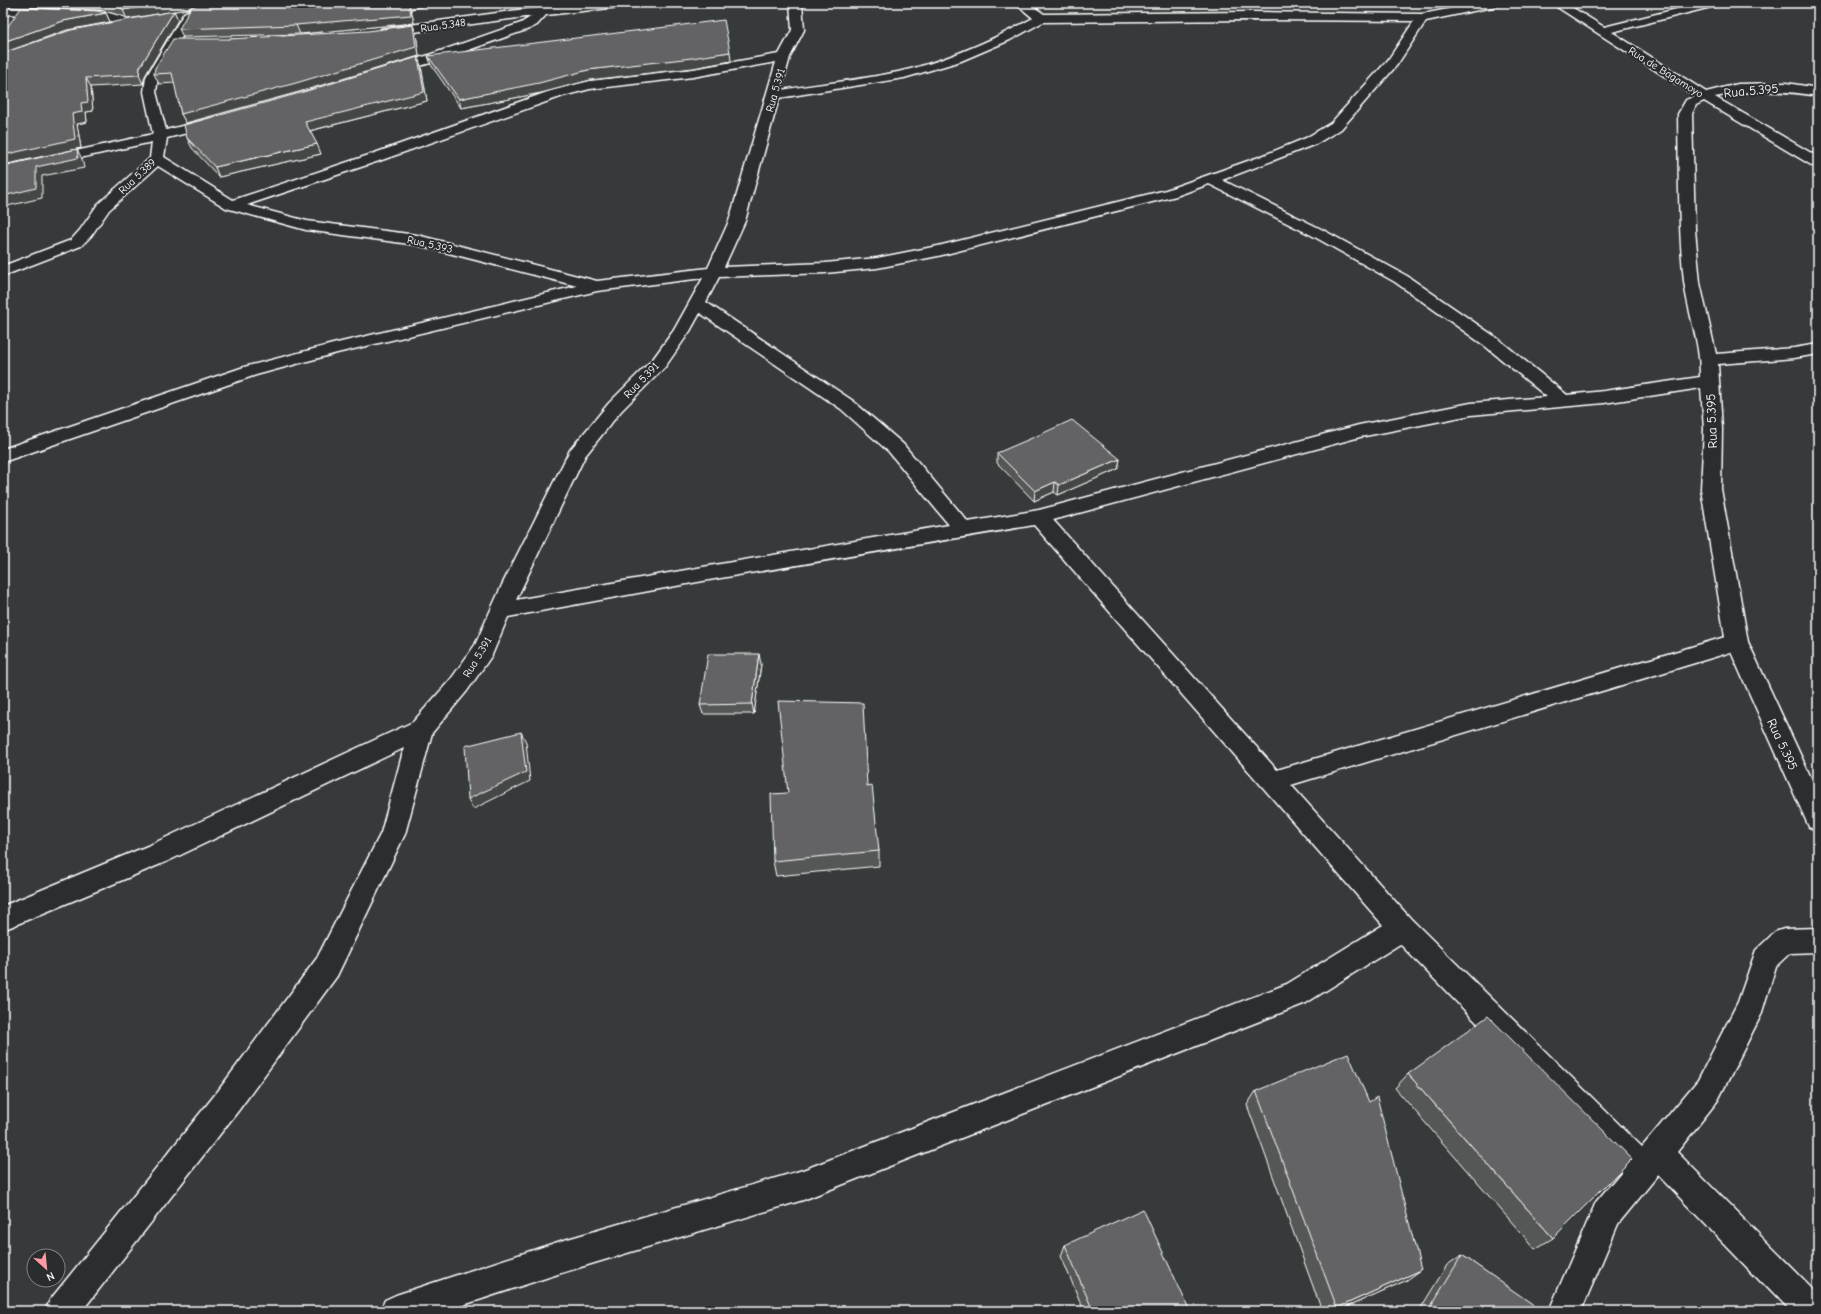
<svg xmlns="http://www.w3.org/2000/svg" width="1821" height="1314" font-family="'Comic Neue',sans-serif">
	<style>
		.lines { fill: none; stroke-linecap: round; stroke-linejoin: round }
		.minor-casing { stroke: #fff; stroke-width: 3 }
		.minor { fill: #2a2d2e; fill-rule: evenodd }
		.wall { fill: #555657; stroke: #fff }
		.shaded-wall { fill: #454647; stroke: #fff }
		.building { fill: #636465; stroke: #fff }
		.labels { text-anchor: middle; stroke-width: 4; stroke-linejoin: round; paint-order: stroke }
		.far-street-label { font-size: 11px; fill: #fff; stroke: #2a2d2e }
		.street-label { font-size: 13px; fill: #fff; stroke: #2a2d2e }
	</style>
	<rect width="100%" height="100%" fill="#373a3b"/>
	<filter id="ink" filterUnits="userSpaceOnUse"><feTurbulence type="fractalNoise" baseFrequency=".025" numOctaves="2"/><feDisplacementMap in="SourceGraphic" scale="8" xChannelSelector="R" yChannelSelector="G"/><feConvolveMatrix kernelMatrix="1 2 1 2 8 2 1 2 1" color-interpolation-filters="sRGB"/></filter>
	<g filter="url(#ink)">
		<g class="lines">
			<!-- minor casing -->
			<g class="minor-casing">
				<path id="minor" d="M593,3h41l-6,3 -82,9 -9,10 -8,4 -95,33 -43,12 -4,-1 -2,-3 2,-3 39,-11 95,-33 11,-7 -147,20 -4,-1 -2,-3 2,-3 137,-19z
					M790,3h12l2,27 -14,27 -9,33c39,-6 79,-10 117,-18 48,-11 93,-31 135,-54l-18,-15h13l16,11 207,-2 171,2 58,-11h23l-6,3 -71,15 -29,44 -56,64 -25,15 -94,36 101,50 84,46 90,62 70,57 37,-4 96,-14c1,-33 -12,-63 -16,-96 -6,-55 -5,-111 -6,-167l8,-14 9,-4 -144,-93h14l39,24 97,-24h20l-2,2 -107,27 94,60 32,-8 48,-1 32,5v8c-35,-6 -68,-7 -103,1l103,60v10l-5,-1 -109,-65 -8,4 -4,9 3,116 5,53 16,71 78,-6 24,-4v10l-24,4 -76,6 4,65 -1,60 27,153 70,151v38l-9,-4 -78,-175 -440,133 120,134 231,228 56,-67 40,-78 18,-52 19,-18 9,-3 34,-1v24l-28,1 -14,13 -15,49 -43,85 -41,52 141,142v17h-29l-131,-136 -40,49 -37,87h-32l47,-109 26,-31 -222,-227 -94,59 -503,197 -242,73 -116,38h-65l5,-11 11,-5 165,-54 242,-71 484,-186 96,-59 -349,-400 -331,56 -195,36 -16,38 -25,36 -35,42 -27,101 -68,142 -99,135 -156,200h-37l5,-11 168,-209 99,-133 64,-125 23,-85 -236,113 -165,69v-24l147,-61 263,-123 38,-43 24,-34 27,-60 68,-135 39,-47 44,-44 21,-29 29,-52 -106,13 -260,62 -81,22 -253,87v-13l241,-82 89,-23 244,-58 -160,-41 -111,-15 -80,-22 -68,-42 -49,44 -18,26 -10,10 -78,30v-10l68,-26 9,-10 18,-26 52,-46 2,-16 -149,33v-8l150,-33 -9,-42 2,-15 38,-64 6,-3 6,3 -38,64 -2,15 10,38 48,-12 5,1 2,3 -2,3 -52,13 -3,19 69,43 136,-45 184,-65 37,-9 103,-12 86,-15 13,-24zM1251,20l163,1 -26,39 -57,63 -25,15 -44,18 -96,34 -228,56 -61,12 -52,5 -101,4 21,-46 34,-123 125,-20 57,-17 49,-21 33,-18zM776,62l-47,159 -21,47 -111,13 -180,-46 -110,-14 -60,-16 132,-44 184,-65 27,-7 103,-12zM1209,184l104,52 82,46 90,64 62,51 -76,6 -112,22 -320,85 -71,12 -65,-78 -50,-43 -147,-99 13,-25 106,-4 52,-5 61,-12 238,-60zM700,313l141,96 48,43 60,73 -246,42 -187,33 69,-144 36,-45 44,-44 25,-36zM1701,388l3,41 -3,60 24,148 -448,133 -224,-250 307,-83 111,-22 133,-12z
					M3,8l99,3 32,9 2,3 -6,4 -29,-9 -98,-4z"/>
			</g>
			<!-- minor -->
			<use href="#minor" class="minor"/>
		</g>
		<!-- wall -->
		<path class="wall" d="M30,3h171l-14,6 -60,10 -2,-2 -23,-7 -70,-3z
			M411,9l3,14 -114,11 -117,3 -4,-8z
			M174,11l4,9 -33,56 -2,8 -52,3 2,24 -7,1 1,10 -10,2 4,24 -78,17v-132l103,-20 4,9 -43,8 -46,17z
			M416,33l3,23 -120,36 -113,31 -5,-9 -6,-31 -16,1 -5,-10 75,-35z
			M428,56l303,5 -38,7 -103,12 -49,13 -80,15 -30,-43z
			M421,66l6,35 -117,30 11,23 -102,23 -27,-29 -5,-10z
			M997,453l123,6 -2,10 -60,26 -4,-3 -20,9 -37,-38z
			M761,664l-7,50h-51l-3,-9z
			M867,786l12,65v15l-103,10 -3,-15z
			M1408,1074l145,164 -18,11 -140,-161z
			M1256,1091l151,189 -69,31h-16l-75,-206z
			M1065,1245l125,66h-106l-23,-55z
			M1462,1255l79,56h-122l28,-46z"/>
		<!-- shaded-wall -->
		<path class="shaded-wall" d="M165,3h36l-14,6 -60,10 -4,-9z
			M409,3h30l-28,6 3,14 -114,11 -4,-9z
			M174,11l4,9 -33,56 -2,8 -4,-9 1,-8z
			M106,13l4,9 -43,8 -64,23v-11l60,-21z
			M413,25l3,8 3,23 -120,36 -113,31 -5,-9z
			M730,52l1,9 -38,7 -103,12 -49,13 -80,15 -2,-9 129,-29z
			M418,57l3,9 6,35 -118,30 -4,-9z
			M86,78l5,9 2,24 -7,1 1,10 -10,2 4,24 -78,17v-10l69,-41z
			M317,144l4,10 -102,23 -4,-10z
			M77,149l5,10 2,9 -42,8v22l-39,9v-11l33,-29z
			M1120,459l-2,10 -60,26 1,-10z
			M1055,482l-1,10 -20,9 1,-10z
			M759,654l2,10 -7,50 -2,-10z
			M521,732l5,10 4,39 -57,28 -5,-10z
			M1421,1270l-14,10 -69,31h-5l4,-3z"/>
		<!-- building -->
		<path class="building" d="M105,3h60l-42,7 -2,-2z
			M202,3h207l2,12 -115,10 -117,4 12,-22z
			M21,8l76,3 9,2 -43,8 -60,21v-9z
			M174,11l-34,56 -1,8 -53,3 2,24 -7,1 1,9 -10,2 3,25 -72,16v-102l68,-23z
			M724,20l6,32 -38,6 -104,12 -49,13 -80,16 -31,-43z
			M413,25l3,22 -120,36 -115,31 -9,-41 -18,1 1,-6 18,-29h56l139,-8z
			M418,57l6,35 -119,30 12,22 -102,23 -28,-29 -3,-13 116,-32z
			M77,149l1,9 -42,9v21l-33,8v-30z
			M1072,420l48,39 -61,26 -4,-3 -20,9 -38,-38 42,-18z
			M708,654h51l-7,50 -52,1z
			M778,701l85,2 4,83 5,-1 7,66 -106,10 -2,-67 17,-1z
			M521,732l5,40 -58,27 -3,-53z
			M1488,1016l144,143 -79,79 -145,-164z
			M1348,1053l21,49 8,-5 44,173 -84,38 -81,-217z
			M1143,1209l47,102h-97l-28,-66z
			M1462,1255l79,55v1h-113z"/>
	</g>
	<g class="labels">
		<!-- far-street labels -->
		<g class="far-street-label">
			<text transform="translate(443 25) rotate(-8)" y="4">Rua 5.348</text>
			<text transform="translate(1666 72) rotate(32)" y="4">Rua de Bagamoyo</text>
			<text transform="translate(775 90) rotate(-74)" y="4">Rua 5.391</text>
			<text transform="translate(137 176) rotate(-43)" y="4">Rua 5.389</text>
			<text transform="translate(430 244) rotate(13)" y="4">Rua 5.393</text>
			<text transform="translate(641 380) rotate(-46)" y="4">Rua 5.391</text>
			<text transform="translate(477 657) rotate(-59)" y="4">Rua 5.391</text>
		</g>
		<!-- street labels -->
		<g class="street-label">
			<text transform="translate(1751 90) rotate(-5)" y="5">Rua 5.395</text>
			<text transform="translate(1711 421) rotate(-92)" y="5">Rua 5.395</text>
			<text transform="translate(1783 744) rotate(65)" y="5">Rua 5.395</text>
		</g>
	</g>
	<!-- margin -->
	<rect width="1821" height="1314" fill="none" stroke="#2a2d2e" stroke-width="16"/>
	<rect x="8" y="8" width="1805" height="1298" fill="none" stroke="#fff" stroke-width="1.5" filter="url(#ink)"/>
	<!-- north arrow -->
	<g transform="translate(46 1268) rotate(153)"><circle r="19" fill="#2a2d2e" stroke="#7f8182"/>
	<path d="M0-3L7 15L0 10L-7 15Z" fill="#ff9aa2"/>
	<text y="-6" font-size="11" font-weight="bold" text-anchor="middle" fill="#ffffff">N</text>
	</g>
</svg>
